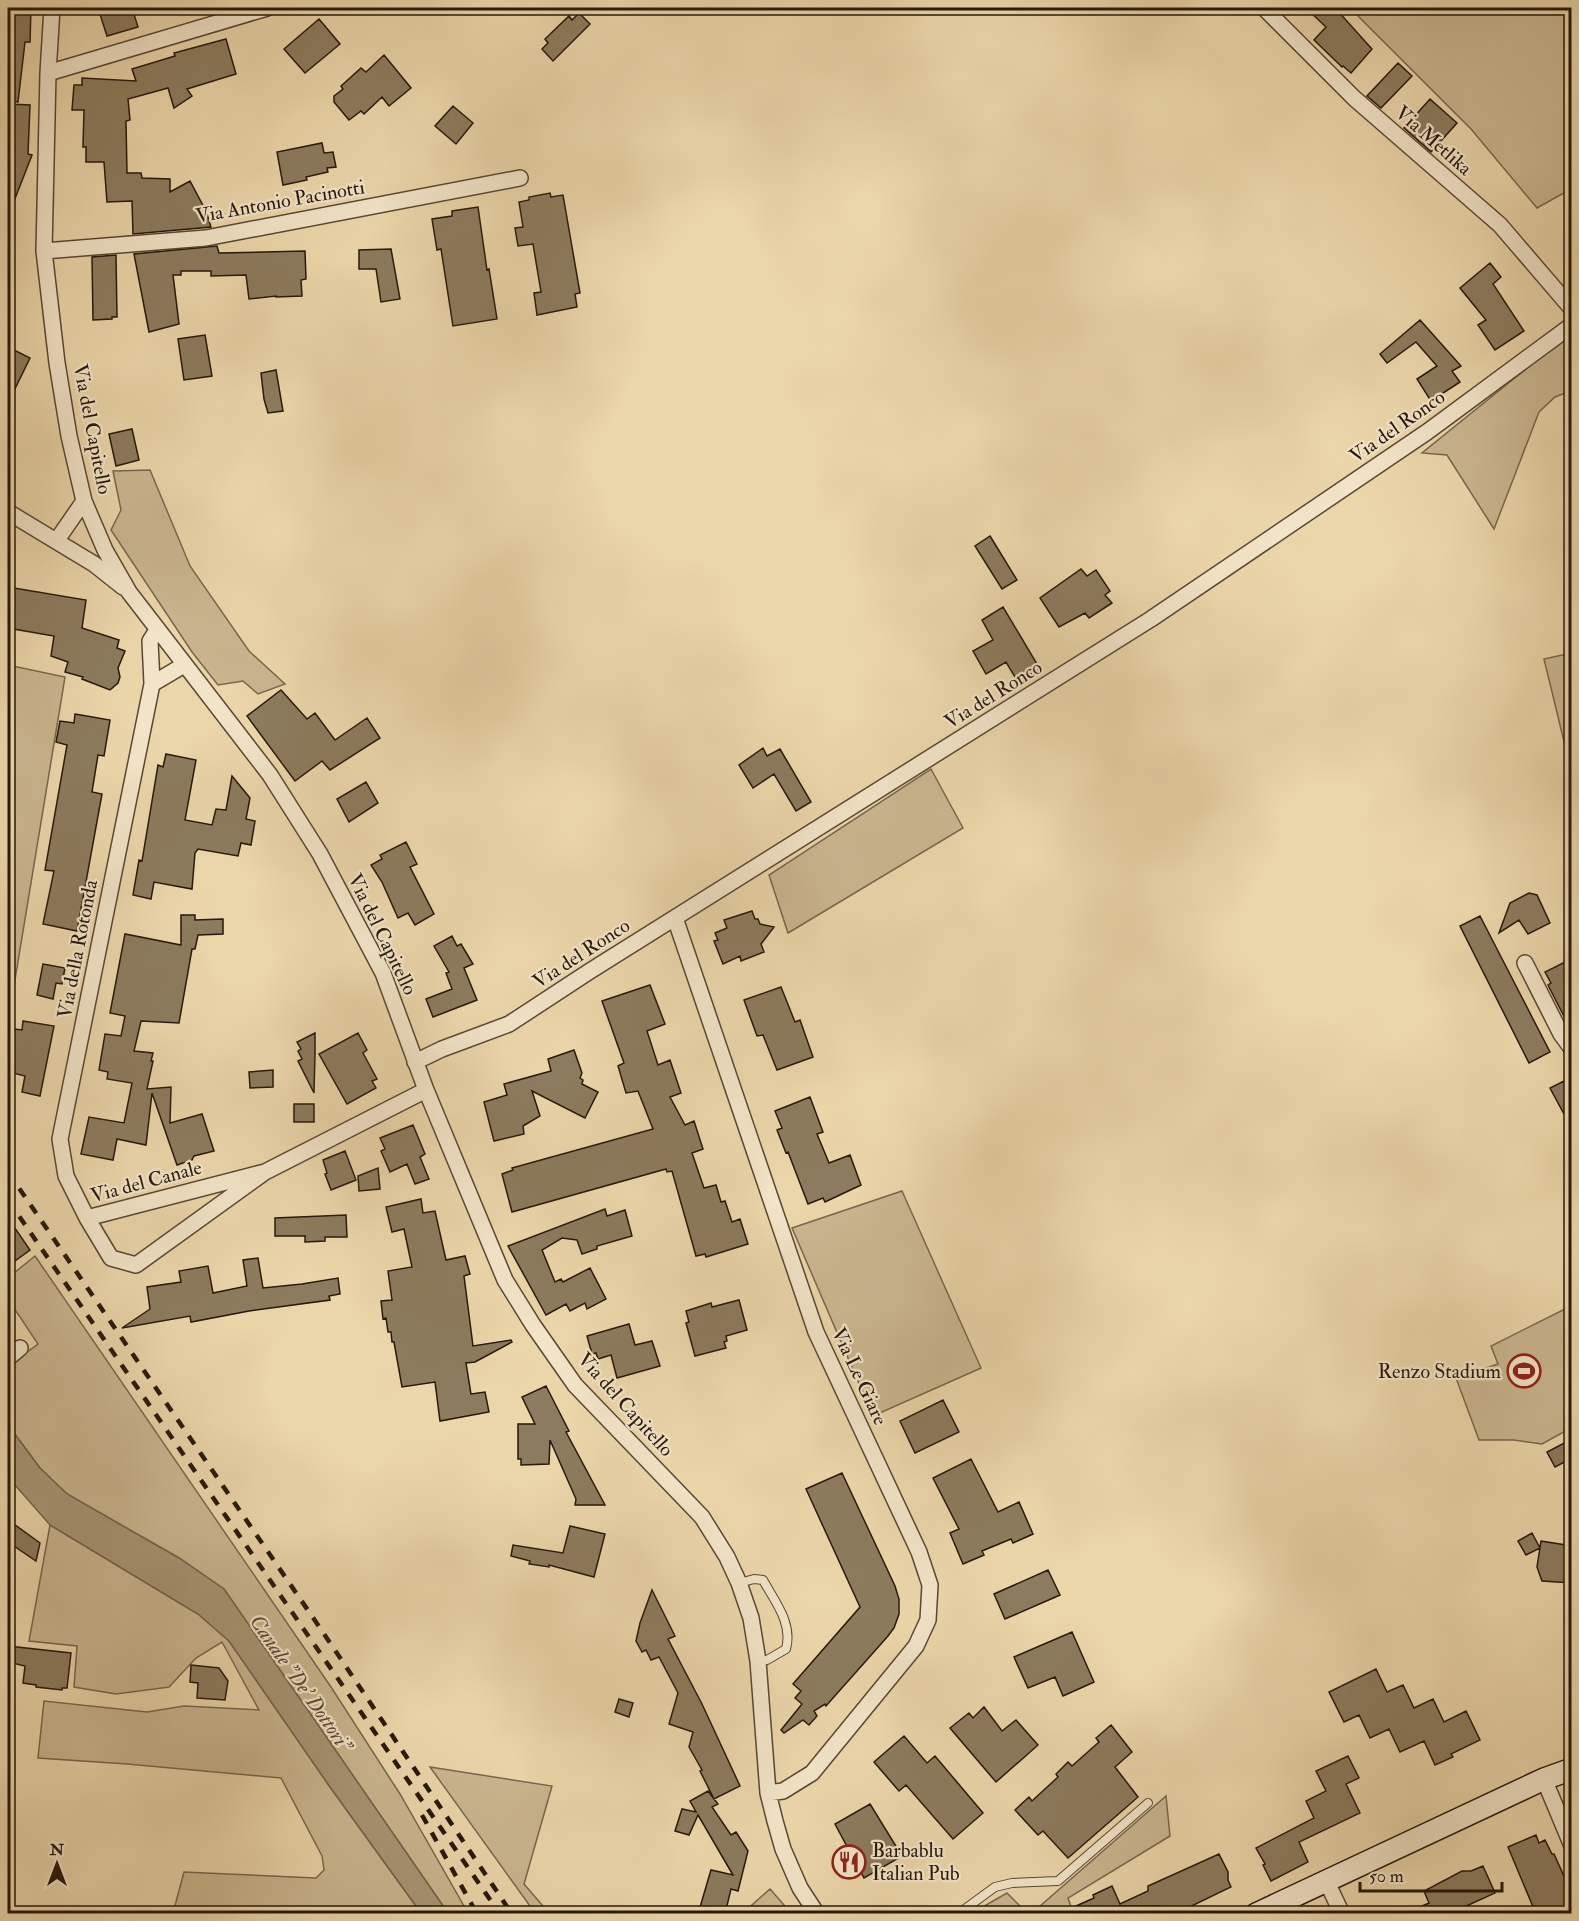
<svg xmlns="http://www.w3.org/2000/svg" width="1579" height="1921" font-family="'IM FELL Double Pica',serif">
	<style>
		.green { fill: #cab68f; stroke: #78674d; stroke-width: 1.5 }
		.water { fill: #a89574; stroke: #74634a; stroke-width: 1.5 }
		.building { fill: #8c7b5e; stroke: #26180b; stroke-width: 1.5 }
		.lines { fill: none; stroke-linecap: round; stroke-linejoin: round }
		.lane-casing { stroke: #574833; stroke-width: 10 }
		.street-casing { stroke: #574833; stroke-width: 18 }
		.secondary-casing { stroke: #26180b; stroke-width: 24 }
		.lane { stroke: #f2e4c8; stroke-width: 8 }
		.street { stroke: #f2e4c8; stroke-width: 15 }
		.secondary { stroke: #f2e4c8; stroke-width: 21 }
		.rail { stroke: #26180b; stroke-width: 4.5; stroke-dasharray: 10 10; stroke-linecap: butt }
		.labels { text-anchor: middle; stroke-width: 4.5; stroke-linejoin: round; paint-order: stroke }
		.street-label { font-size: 20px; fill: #26180b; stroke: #f2e4c8 }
		.poi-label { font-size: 20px; fill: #26180b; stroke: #f2e4c8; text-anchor: end }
		.water-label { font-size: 21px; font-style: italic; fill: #5a4a35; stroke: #f2e4c8 }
	</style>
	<rect width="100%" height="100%" fill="#ebd6aa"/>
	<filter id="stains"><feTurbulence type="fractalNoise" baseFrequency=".00333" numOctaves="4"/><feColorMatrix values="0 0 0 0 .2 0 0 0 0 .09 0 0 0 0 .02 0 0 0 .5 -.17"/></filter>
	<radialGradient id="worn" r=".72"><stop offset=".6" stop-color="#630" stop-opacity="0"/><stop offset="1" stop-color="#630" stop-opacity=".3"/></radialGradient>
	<!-- green -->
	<path class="green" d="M1350,8h221v181l-34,19 -66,-79z
		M1571,337v54l-16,6 -16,15 -45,117 -47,-74 -25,-2 136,-110z
		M150,470l40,96 59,85 36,33 -27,10 -15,-13 -25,4 -26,-33 -81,-122 10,-20 -8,-39z
		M1571,653h1l-1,171 -3,-66 -24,-99z
		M8,665l57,12 -57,345z
		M931,769l32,59 -175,105 -19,-58z
		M902,1191l79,177 -108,48 -81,-188z
		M35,1256l296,431 69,107 68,119h-20l-224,-324 -45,-31 -112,-64 -27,-26 -32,-43v-59l30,-22 -30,-45v-21z
		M1571,1306v122l-29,16 -28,-4h-35l-23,-62 42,-14 -7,-18z
		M50,1525l148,89 31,27 101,146 91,126h-248l11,-41 132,6 8,-8 -2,-14 -41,-78 -154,-14 -89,-6 6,-57 103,11 37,-6 75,4 -37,-68 -26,16 -27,29 -53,7 -42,-7 3,-41 -48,-5z
		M430,1767l122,19 -28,98 25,29h-14z
		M1166,1796l4,40 -102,62 5,15 -42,1z
		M770,1889l21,24h-48z
		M1007,1893l20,20h-55z"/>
	<!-- water -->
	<path class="water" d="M8,1425l32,43 27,26 112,64 45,31 224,324h-27l-91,-126 -101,-146 -31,-27 -148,-89 -42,-48z"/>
	<!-- building -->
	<path class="building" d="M11,8h20l-1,34h-5l-7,60 -10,-1v-78h2z
		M98,8h34l6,19 -31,9z
		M1306,8h29l37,41 -21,24 -8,-7 -1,1 -28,-27 12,-13z
		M579,13l11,11 -37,37 -11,-12 6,-6 -3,-4 24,-23 3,4z
		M319,19l21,25 -35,29 -21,-24z
		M226,39l10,35 -49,15 5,7 -18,12 -6,-20 -40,11 2,21 -4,1 1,52h14l1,5 28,1v13l20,-11 16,30 5,16 -78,7 -1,-33 -25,1 -3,-40h-18v-15h-3l1,-37h-12l2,-25h8v-7l54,3 -4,-12 43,-13 -1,-3z
		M384,55l27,33 -22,18 -7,-9 -18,17 -3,-3 -12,9 -15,-18v-6l9,-7 -2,-3 20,-18 5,4z
		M1398,63l14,13 -31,32 -14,-12z
		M1430,99l27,24 -26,29 -27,-24z
		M8,104l22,1 -2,49 4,1 -23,59h-1z
		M453,106l20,17 -17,21 -21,-18z
		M322,143l2,10 9,-1 3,15 -9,1 1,4 -22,5 1,3 -24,5 -6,-33z
		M550,193l1,4 12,-2 17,98 -5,1 2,13 -40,8 -3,-22 7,-1 -8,-48 -15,2 -3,-18 8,-1 -4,-25 10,-2v-3z
		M478,207l9,63 2,-1 8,50 -44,7 -12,-77 -4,1 -5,-31 20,-3v-5z
		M217,246l2,7 86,-2 1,28 -5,1 1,16 -26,1v-1l-27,3 -3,-24 -35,1v-5h-30v4h-8l6,49 -30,8 -15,-78z
		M391,249l9,50 -19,3 -5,-33h-17v-19z
		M116,255l1,62h-5v2l-19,1 -1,-63z
		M1490,263l11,14 -8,7 31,47 -29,19 -17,-25 8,-5 -26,-32z
		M1420,320l41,46 -9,5 8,11 -29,19 -14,-22 20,-13 -21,-24 -29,21 -7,-9z
		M205,335l7,41 -28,4 -6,-41z
		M8,347l22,11 -22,45z
		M276,370l7,41 -15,2 -4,-14 -3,-26z
		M132,429l7,31 -23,6 -7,-32z
		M990,536l27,44 -15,9 -27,-43z
		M1081,569l6,7 9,-6 14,21 -5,4 7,8 -23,15 -4,-5 -26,14 -19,-29z
		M8,587l78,13 -4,28 37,12 -2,8 8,3 -7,17 2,9 -2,6 -8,7 -28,-11 1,-2 -18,-5 3,-10 -17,-6 3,-20 -46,-8z
		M1003,607l37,62 -22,13 -12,-20 -20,12 -13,-23 20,-11 -11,-20z
		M281,690l26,29 8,-6 20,27 32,-22 13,20 -50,32 -8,-9 -27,20 -48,-65z
		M75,714l35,6 -6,36 -6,-1 -6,37 10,2 -25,137 -34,-7 11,-53 -9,-1 22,-125 -11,-3 4,-21 14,2z
		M763,748l4,8 13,-7 31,53 -15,9 -22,-37 -21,14 -14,-23z
		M166,754l30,6 -11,60 27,5 4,-16 10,1 6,-34 18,22 -4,21 9,2 -4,24 -10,-2 -3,13 -40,-7 -3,4 -3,36 -38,-7 -3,17 -18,-4 6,-35 3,1 16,-96 5,2z
		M366,782l12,21 -29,19 -12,-23z
		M406,842l11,22 -7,3 24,47 -19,11 -7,-12 -10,5 -16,-36 -11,-17 11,-6 -2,-4z
		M1529,893l8,2 13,28 -22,11 -9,-14 -20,13 11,-30z
		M752,911l3,8h3l2,5 14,3 -13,17 3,8 -23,9 -1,-5 -17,8 -9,-23 4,-1 -3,-7 12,-5 -3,-8z
		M181,915h14v5l28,-1v15l-25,1 -3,14h-3l-13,74 -38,-2 -7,30 19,2 -2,8h2l-6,28 24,-2 -1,36 32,-9 12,37 -20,5 -2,4 -15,5 -25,-72 -6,52 -29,-6 -4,21 -32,-6 8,-37 35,6 8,-40 -25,-4 1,-7 -9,-2 6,-36 16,2 4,-20 -15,-3 15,-79 56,11z
		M1480,916l70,136 -21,11 -69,-137z
		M452,936l5,10 4,-2 12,20 -9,4 13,32 -44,17 -7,-18 26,-10 -6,-16 3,-1 -15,-26z
		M1565,962l7,13v57l-24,-47 3,-2 -6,-11z
		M43,964l22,4 -3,16 -6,-1 -3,16 -16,-4z
		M650,985l15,39 -18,7 11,34 12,-5 11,33 -11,4 15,28 9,-4 9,28 -11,4 12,35 12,-3 5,17 4,-1 7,21 8,-3 8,25 -42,13 -1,-3 -9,2 -24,-85 -5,1 -1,-3 -154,43 -10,-38 11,-4 -1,-2 141,-39 -15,-38 -12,2 -8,-27 6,-3 -22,-62z
		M781,987l14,35 5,-2 13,37 -36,13 -14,-35 -6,1 -13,-36z
		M23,1021l31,5 -14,70 -18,-4 3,-16 -12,-3 1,-9 -5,-1 6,-34 7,1z
		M315,1033v21l-1,39 -16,-32 4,-2 -4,-8 3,-2 -4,-7z
		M358,1033l9,17 -4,3 14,26 -5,2 4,7 -29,16 -28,-50z
		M574,1050l8,23 -2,5 3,2 -1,4 16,8 -13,26 -53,-27 8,25 -17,10 1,8 -30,7 -10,-39 23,-7 -3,-11 47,-13 -3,-12z
		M273,1070v17l-23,1 -1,-16z
		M1564,1081l8,14v34l-22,-41z
		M810,1097l13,35 -6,2 12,29 21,-8 11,30 -36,17 -2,-4 -15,6 -20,-52 -2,1 -9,-23 5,-2 -7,-17z
		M294,1104h20v18h-20z
		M413,1125l12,29 -5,3 9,22 -14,5 -8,-20 -17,8 -9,-21 4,-2 -5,-11z
		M345,1151l11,29 -25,10 -6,-16 2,-1 -4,-13z
		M378,1168l2,21 -21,2 -1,-15z
		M421,1199l2,14 12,-2 11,49 19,-4 5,18 -6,2 9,70 38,-6 1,2 -37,20 -9,1 5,31 14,-2 4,20 -49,9 -5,-39 -33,5 -8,-45h-2l-1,-10h-3l-2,-14 -3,1 -2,-18 11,-1 -4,-29 24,-4 -8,-38 -12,3 -6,-25z
		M605,1209l2,7 18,-6 7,26 -35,10v3l-15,5 -5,-14 -15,-2 -20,12 13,32 6,-3 2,3 27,-14 16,31 -19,10 -2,-6 -15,8 -4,-7 -20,11 -38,-69z
		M346,1215l1,22h-22v4l-20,1v-6h-30v-18z
		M8,1218l22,32 -15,11 -7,-10z
		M258,1258l5,30 39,-4 36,-6 2,16 -11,2 1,4 -81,11 -58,11 -1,-6 -68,12 28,-19 -3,-22 34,-5 -2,-11 29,-5 5,27 34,-7 -4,-26z
		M739,1300l8,30 -21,6 1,5 -3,1 2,6 -31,8 -9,-33 3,-1 -3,-11 25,-8 1,4z
		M629,1324l6,21 17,-4 8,25 -43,12 -6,-23 -13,4 -2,-6 -4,1 -5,-18z
		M546,1386l23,45 -3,1 39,73h-30l1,-6 -26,-59 -1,24 -28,1v-6h-3v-35h17l-13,-27z
		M943,1400l16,32 -44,21 -15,-32z
		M1572,1439v19l-17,9 -8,-15z
		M971,1459l27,53 21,-10 14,32 -20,9 -2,-4 -29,12 2,4 -21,9 -13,-31 9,-4 -26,-51z
		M842,1473l53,113 4,13v15l-5,14 -6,8 -62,70 -1,-2 -11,7 3,5 -8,9 -6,-5 -19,13 -3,-3 21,-26 -7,-6 6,-7 -8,-7 67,-77 -54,-118z
		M11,1522l29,21 -4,18 -28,-19z
		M570,1526l35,8 -11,43 -45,-12v2l-20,-3 1,-3 -19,-5 2,-11 50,8z
		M1532,1533l8,15 -14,7 -8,-14z
		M1541,1541l31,5v37l-30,-2 -5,-14z
		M1048,1570l12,25 -55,24 -11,-25z
		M652,1590l23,46 -7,3 34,65 38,82 -26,13 -14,-28 2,-1 -13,-23 4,-15 -24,-8 9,-31 -19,-36 -8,3 -5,-10 -4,2 -6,-11 4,-18z
		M1072,1632l22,50 -31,14 -8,-19 -27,11 -14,-31z
		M8,1646l63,7 -4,35h-5v2l-26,-3v-2l-13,-2 2,-17 -17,-4z
		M191,1665l28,3 9,13 -3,19 -28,-2 1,-15 -8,-1z
		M1376,1669l11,23 16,-7 11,23 19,-9 11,23 22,-11 14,29 -29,14 2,3 -18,8 -11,-24 -24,11 -11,-23 -19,9 -11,-23 -15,7 -15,-30z
		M619,1699l14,4 -4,14 -14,-5z
		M984,1707l18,24 14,-11 22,25 -42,37 -46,-54 19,-15 4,5z
		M1111,1725l21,27 -17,15 23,30 -70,61 -25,-27 -5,4 -23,-25 14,-13 3,4 26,-24 -2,-3 12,-12 4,4 27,-24 -3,-4z
		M904,1736l23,27 8,-7 48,57 -30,26 -47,-54 -7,6 -25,-29z
		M1348,1756l11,22 -13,6 14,29 -61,29 9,20 -37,19 -8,-16 2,-1 -9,-16 58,-30 -8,-17 20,-10 -10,-20z
		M708,1791l10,13 -6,3 19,28 5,-3 12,19 -10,40 -7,-2 -6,25h-27l13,-44 22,5 -35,-60 -9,20 -14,-4 7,-22 14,3 -6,-11z
		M870,1804l32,52 -38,22 -29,-54z
		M1536,1835l3,8 6,-3 7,14h2l18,40v20h-36l-28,-67z
		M1219,1854l9,18v8l3,7 -56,27h-11l-4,-8h-40l4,8h-66l36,-16 -1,-3 19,-9 8,18 28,-13v-5z
		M1483,1866l12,27 -46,21h-45l25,-11 -5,-12 38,-20h9z"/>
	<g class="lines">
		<!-- lane casing -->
		<g class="lane-casing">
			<path id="lane" d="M739,1583l15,-4 9,1c12,22 30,43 23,69l-19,11 -9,1
				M958,1914l37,-27 17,-4 46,-2 90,-78"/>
		</g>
		<!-- street casing -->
		<g class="street-casing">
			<path id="street" d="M52,8l-4,65 -4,178 13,112 12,73 15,65 21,49 24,42 141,183 50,79 63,119 43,117 79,190 28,45 42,60 127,132 25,40 12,26 12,35 7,43 10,132 7,28 8,28 17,39 17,26
				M1264,8l90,90 146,127 72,84
				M48,73l219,-65
				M44,251l162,-13 314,-60
				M8,512l86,52 29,23
				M57,540l27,-39
				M157,630l-7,11 2,43 -92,455 6,37 21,42 24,40 25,7 129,-93
				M152,684l32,-19
				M675,918l141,414 103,220 11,33 -2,35 -12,26 -104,127 -29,18 -15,2
				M1525,963l36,71 11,15
				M415,1062l27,-13 67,-25 81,-53 561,-352 276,-187 145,-107
				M87,1218l178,-46 161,-82
				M8,1358l12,-10
				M1544,1779l28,67
				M1326,1880l16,34"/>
		</g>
		<!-- secondary casing -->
		<g class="secondary-casing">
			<path id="secondary" d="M1256,1914l288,-135 28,-10"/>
		</g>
		<!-- lane -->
		<use href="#lane" class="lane"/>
		<!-- street -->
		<use href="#street" class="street"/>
		<!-- secondary -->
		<use href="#secondary" class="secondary"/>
		<!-- rail -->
		<path class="rail" d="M8,1172l308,450 196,292
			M8,1200l492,714
			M422,1815l55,99"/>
	</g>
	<!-- icons -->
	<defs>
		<g id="stadium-ring" transform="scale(1.725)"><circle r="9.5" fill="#f2e4c8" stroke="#8f2418" stroke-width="1.5"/><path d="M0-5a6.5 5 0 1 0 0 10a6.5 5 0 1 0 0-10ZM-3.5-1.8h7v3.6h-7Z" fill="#8f2418"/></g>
		<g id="restaurant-ring" transform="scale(1.725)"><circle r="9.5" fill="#f2e4c8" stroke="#8f2418" stroke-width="1.5"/><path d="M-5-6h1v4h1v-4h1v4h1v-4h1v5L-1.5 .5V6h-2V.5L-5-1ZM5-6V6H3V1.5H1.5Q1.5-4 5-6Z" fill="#8f2418"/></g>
	</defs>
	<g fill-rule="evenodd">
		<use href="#stadium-ring" x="1524" y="1371"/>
		<use href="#restaurant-ring" x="849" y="1862"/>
	</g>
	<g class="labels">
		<!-- street labels -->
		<g class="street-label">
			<text transform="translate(1434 140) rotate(41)" y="7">Via Metlika</text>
			<text transform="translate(280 201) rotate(-10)" y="7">Via Antonio Pacinotti</text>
			<text transform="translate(1397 426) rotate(-35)" y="7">Via del Ronco</text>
			<text transform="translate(93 429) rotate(79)" y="7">Via del Capitello</text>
			<text transform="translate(993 694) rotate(-32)" y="7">Via del Ronco</text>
			<text transform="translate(383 934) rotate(64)" y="7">Via del Capitello</text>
			<text transform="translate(77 949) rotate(-79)" y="7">Via della Rotonda</text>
			<text transform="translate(581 953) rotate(-33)" y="7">Via del Ronco</text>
			<text transform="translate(146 1181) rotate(-15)" y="7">Via del Canale</text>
			<text transform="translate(860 1376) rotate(65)" y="7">Via Le Giare</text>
			<text transform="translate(626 1404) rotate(48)" y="7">Via del Capitello</text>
		</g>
		<!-- poi labels -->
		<g class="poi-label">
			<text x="1501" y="1378">Renzo Stadium</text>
			<text x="872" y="1857" text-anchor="start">Barbablu<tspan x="872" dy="23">Italian Pub</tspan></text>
		</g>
		<!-- water labels -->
		<g class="water-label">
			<text transform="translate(301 1683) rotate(55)" y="7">Canale "De' Dottori"</text>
		</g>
	</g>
	<!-- margin -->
	<rect width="1579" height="1921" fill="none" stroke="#ebd6aa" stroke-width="30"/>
	<rect x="9" y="9" width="1561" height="1903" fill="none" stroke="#26180b" stroke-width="3"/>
	<rect x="15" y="15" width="1549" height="1891" fill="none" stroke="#26180b" stroke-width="1.5"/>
	<!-- north arrow -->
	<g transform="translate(57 1864)" stroke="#f2e4c8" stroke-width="4.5" paint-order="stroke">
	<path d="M0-4.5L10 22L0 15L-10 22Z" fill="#26180b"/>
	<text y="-9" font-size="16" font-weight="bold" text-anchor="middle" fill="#26180b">N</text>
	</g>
	<!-- scale -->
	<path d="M1360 1882v9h142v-9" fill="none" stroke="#26180b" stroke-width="3"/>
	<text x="1369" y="1882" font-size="18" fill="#26180b" stroke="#f2e4c8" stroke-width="4.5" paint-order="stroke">50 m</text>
	<rect width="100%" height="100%" filter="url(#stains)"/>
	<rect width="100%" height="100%" fill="url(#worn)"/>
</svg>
